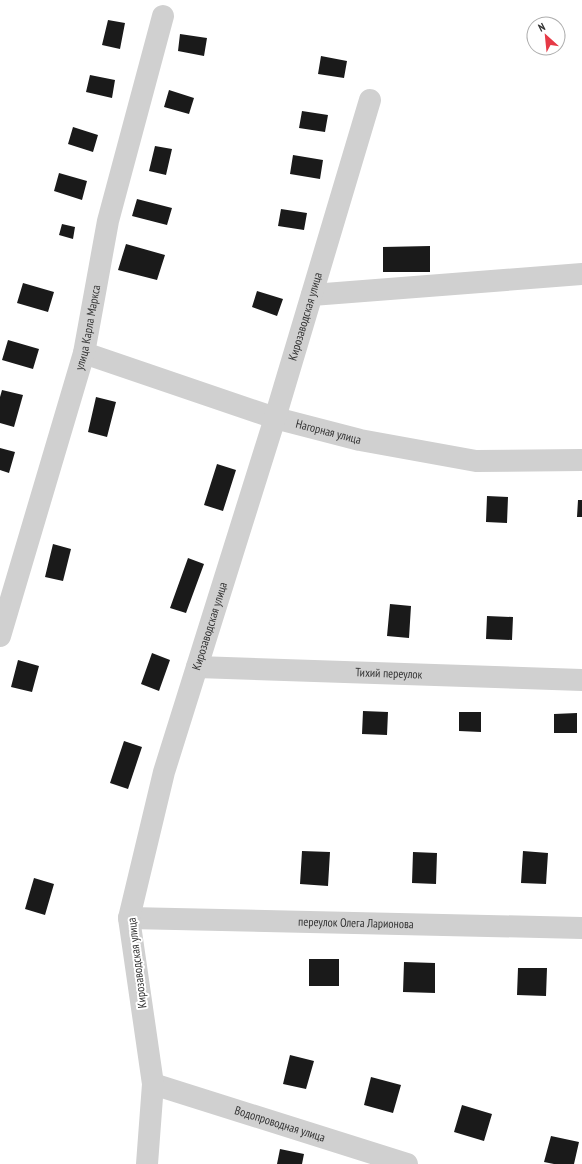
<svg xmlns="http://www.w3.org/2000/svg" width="582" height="1164" font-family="'PT Sans Narrow',sans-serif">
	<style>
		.building { fill: #1a1a1a }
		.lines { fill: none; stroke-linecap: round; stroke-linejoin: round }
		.minor { stroke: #d0d0d0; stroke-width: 22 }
		.labels { text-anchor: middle; stroke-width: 4; stroke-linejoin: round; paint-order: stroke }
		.street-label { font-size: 12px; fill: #333; stroke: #fff }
	</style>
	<rect width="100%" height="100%" fill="#fff"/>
	<!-- building -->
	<path class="building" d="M108,20l17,3 -5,26 -18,-4z
		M180,34l27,4 -3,18 -26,-5z
		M321,56l26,5 -3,17 -26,-4z
		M90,75l25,5 -3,18 -26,-6z
		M169,90l25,8 -5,16 -25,-7z
		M302,111l26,4 -3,17 -26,-4z
		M73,127l25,8 -5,17 -25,-8z
		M155,146l17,3 -6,26 -17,-4z
		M293,155l30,5 -3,19 -30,-5z
		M59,173l28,8 -5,19 -28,-9z
		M137,199l35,9 -5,17 -35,-9z
		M281,209l26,4 -3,17 -26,-4z
		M62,224l13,3 -2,12 -14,-4z
		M126,244l39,11 -8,25 -39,-10z
		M430,246v26h-47v-25z
		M23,283l31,9 -6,20 -31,-9z
		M257,291l26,8 -6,17 -25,-9z
		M8,340l31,9 -6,20 -31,-9z
		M2,390l21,5 -9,32 -14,-4v-26z
		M96,397l20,5 -9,35 -19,-5z
		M0,448l15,4 -6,21 -9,-3z
		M217,464l19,6 -13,41 -19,-6z
		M487,496l21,1 -1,26 -21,-1z
		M578,500h4v17h-5z
		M53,544l18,5 -8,32 -18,-4z
		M188,558l16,6 -18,49 -16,-5z
		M390,604l21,2 -2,32 -22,-2z
		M487,616l26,1 -1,23 -26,-1z
		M152,653l18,7 -11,31 -18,-7z
		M18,660l21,6 -7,26 -21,-5z
		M363,711l25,1 -1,23 -25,-1z
		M459,712h22v20l-22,-1z
		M577,713v20h-23v-19z
		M124,741l18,6 -14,42 -18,-6z
		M302,851l28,1 -2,34 -28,-2z
		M523,851l25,2 -2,31 -25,-1z
		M413,852l24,1 -1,31 -24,-1z
		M34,878l20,6 -9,31 -20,-6z
		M309,959h30v27h-30z
		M404,962l31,1v30l-32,-1z
		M518,968h29l-1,28 -29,-1z
		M290,1055l24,6 -8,28 -23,-5z
		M371,1077l30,8 -8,28 -29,-8z
		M462,1105l30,9 -8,27 -30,-9z
		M551,1136l28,6 -5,22h-20l-10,-2z
		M280,1149l24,5 -2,10h-25z"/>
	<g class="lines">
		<!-- minor -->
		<g class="minor">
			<path d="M312,295l270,-21"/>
			<path id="s1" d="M84,353l191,65 85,22 116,21 106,-1"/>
			<path id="s2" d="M0,636l84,-283 24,-132 55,-205"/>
			<path id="s3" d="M197,667l385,13"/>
			<path id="s4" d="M129,918l453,10"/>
			<path id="s5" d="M153,1084l254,80"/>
			<path id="s6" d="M147,1164l6,-80 -24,-166 35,-146 111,-354 95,-318"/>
		</g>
	</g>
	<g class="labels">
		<!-- street labels -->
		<g class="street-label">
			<text dy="4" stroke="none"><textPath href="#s6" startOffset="875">Кирозаводская улица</textPath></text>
			<text dy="4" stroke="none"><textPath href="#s2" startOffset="321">улица Карла Маркса</textPath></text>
			<text dy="4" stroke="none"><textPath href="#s1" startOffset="257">Нагорная улица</textPath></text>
			<text dy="4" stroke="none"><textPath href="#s6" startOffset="551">Кирозаводская улица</textPath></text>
			<text dy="4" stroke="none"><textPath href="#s3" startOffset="192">Тихий переулок</textPath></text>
			<text dy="4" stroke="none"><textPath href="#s4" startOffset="227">переулок Олега Ларионова</textPath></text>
			<text transform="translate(137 963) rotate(-97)" y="4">Кирозаводская улица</text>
			<text dy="4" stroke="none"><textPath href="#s5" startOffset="133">Водопроводная улица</textPath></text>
		</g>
	</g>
	<!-- north arrow -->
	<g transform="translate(546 36) rotate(333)"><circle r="19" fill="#ffffff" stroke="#adadad"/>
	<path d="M0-3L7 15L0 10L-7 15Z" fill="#e63946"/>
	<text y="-6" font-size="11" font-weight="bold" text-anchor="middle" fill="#333333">N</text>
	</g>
</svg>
